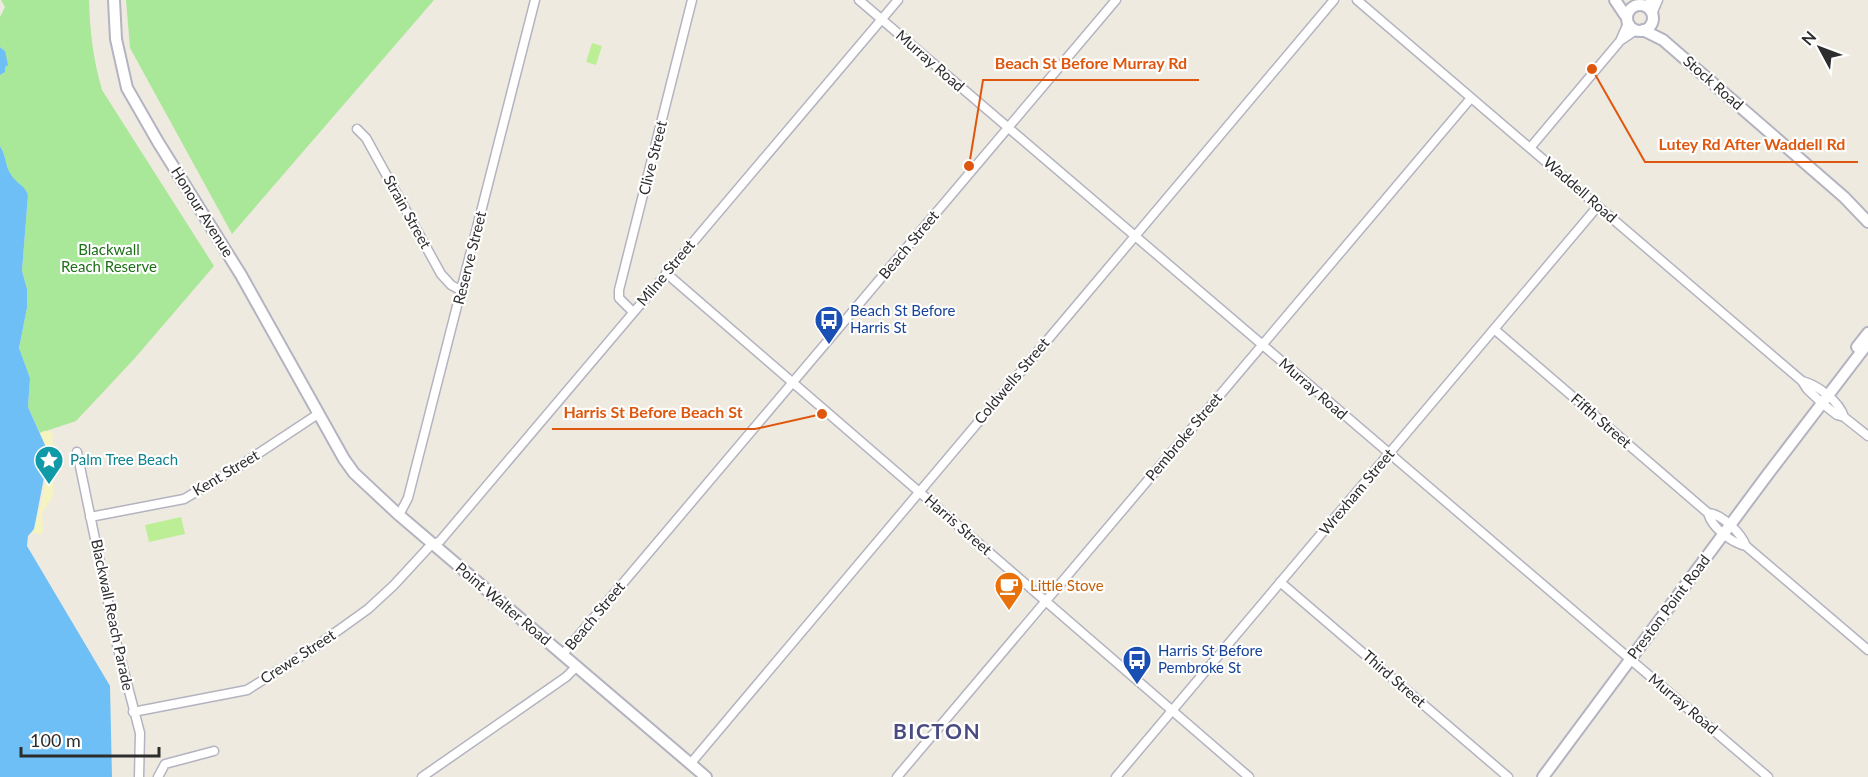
<svg xmlns="http://www.w3.org/2000/svg" width="1868" height="777" font-family="Lato,sans-serif">
	<style>
		.green { fill: #a9e799 }
		.sand { fill: #f5f4c1 }
		.pitch { fill: #bcef95 }
		.water { fill: #6ebff5 }
		.lines { fill: none; stroke-linecap: round; stroke-linejoin: round }
		.minor-casing { stroke: #b3b3c1; stroke-width: 11 }
		.tertiary-casing { stroke: #b3b3c1; stroke-width: 14 }
		.secondary-casing { stroke: #b3b3c1; stroke-width: 14 }
		.minor { stroke: #fff; stroke-width: 8 }
		.tertiary { stroke: #fff; stroke-width: 10 }
		.secondary { stroke: #fff; stroke-width: 10 }
		.labels { text-anchor: middle; stroke-width: 4.5; stroke-linejoin: round; paint-order: stroke }
		.street-label { font-size: 15px; fill: #2d2d2d; stroke: #fff }
		.park-label { font-size: 15px; fill: #1d7017; stroke: #fff }
		.transit-label { font-size: 15px; fill: #164399; stroke: #fff; text-anchor: start }
		.culture-label { font-size: 15px; fill: #0d838f; stroke: #fff; text-anchor: start }
		.food-label { font-size: 15px; fill: #c56008; stroke: #fff; text-anchor: start }
		.district-label { font-size: 21px; font-weight: bold; letter-spacing: 1.5px; fill: #4a4c81; stroke: #fff }
		.leader { fill: none; stroke: #df570e; stroke-width: 2 }
		.callout-dot { fill: #df570e; stroke: #fff; stroke-width: 2 }
		.callout-label { font-size: 16px; text-anchor: middle; font-weight: bold; fill: #df570e; stroke: #fff; stroke-width: 4.5; stroke-linejoin: round; paint-order: stroke }
	</style>
	<rect width="100%" height="100%" fill="#efeadf"/>
	<!-- green -->
	<path class="green" d="M1,0h88c1,33 4,58 13,90l112,176 -79,92 -59,63 -36,12 -12,-26 2,-29 -11,-30 8,-40v-19l-5,-18 6,-76c-3,-9 -14,-13 -18,-22 -5,-9 -4,-18 -10,-27v-71l5,-3v-21l-5,-4v-30l5,-10z
		M126,0h308l-202,234 -102,-186z"/>
	<!-- sand -->
	<path class="sand" d="M44,431h6l3,4 -1,6 7,16v10l-6,15v14l-11,17 1,18 -2,3 -9,-1c7,-14 15,-56 15,-72 0,-10 -3,-19 -7,-28z"/>
	<!-- pitch -->
	<path class="pitch" d="M592,43l10,3 -6,19 -10,-3z
		M181,517l4,17 -36,8 -4,-17z"/>
	<!-- water -->
	<path class="water" d="M0,47l5,4 3,14 -3,2v5l-5,3z
		M0,146c6,9 5,18 10,27 4,9 15,12 18,22l-6,76 5,18v19l-8,40 11,30 -2,29 17,38 2,17 -13,67 -6,7 -1,10 83,140 2,91h-112z"/>
	<g class="lines">
		<!-- minor casing -->
		<g class="minor-casing">
			<path id="minor" d="M859,0l909,777
				M1357,0l445,381 5,8 16,15 14,11 7,2 24,19
				M1645,6l8,-6
				M1652,14l6,-14
				M1620,41l8,-18
				M357,129l9,9 75,136 10,11 11,6
				M1530,148l90,-107 16,-11
				M666,273l583,504
				M633,312l-14,-14v-8l73,-290
				M1494,329l214,184c14,1 33,20 38,33l122,104
				M1802,381c16,4 37,20 42,36
				M77,452l40,193 23,88 -1,44
				M1708,513c4,15 24,30 38,33
				M399,515l9,-17 127,-498
				M90,517l94,-18 51,-30 83,-55
				M1280,582l228,195
				M563,654l553,-654
				M133,712l114,-22 64,-40 57,-41 26,-24 35,-38 11,-6 458,-541
				M691,763l643,-763
				M158,777l7,-13 49,-13
				M422,777l144,-100 11,-11
				M897,777l574,-679
				M1116,777l482,-571"/>
		</g>
		<!-- tertiary casing -->
		<g class="tertiary-casing">
			<path id="tertiary" d="M114,0l2,39 11,49 31,54 83,133 103,184 10,14 45,42 307,262
				M1615,0l12,18
				M1627 18a13 13 0 1 1 26 0a13 13 0 1 1-26 0Z
				M1643,30l20,10 181,157 24,25"/>
		</g>
		<!-- secondary casing -->
		<g class="secondary-casing">
			<path id="secondary" d="M1857,347l11,-14
				M1543,777l225,-303 100,-131"/>
		</g>
		<!-- minor -->
		<use href="#minor" class="minor"/>
		<!-- tertiary -->
		<use href="#tertiary" class="tertiary"/>
		<!-- secondary -->
		<use href="#secondary" class="secondary"/>
	</g>
	<!-- icons -->
	<defs>
		<g id="bus-pin" transform="scale(1.5)"><path d="M0 17L-7.5 6A9.5 9.5 0 1 1 7.5 6Z" fill="#1a4fb4" stroke="#fff"/><path d="M-5-6H5V4H4V6H2V4H-2V6H-4V4H-5ZM-3.5-4V0h7V-4ZM-3.5 1.2v1.5H-2V1.2ZM2 1.2v1.5H3.5V1.2Z" fill="#fff"/></g>
		<g id="sight-pin" transform="scale(1.5)"><path d="M0 17L-7.5 6A9.5 9.5 0 1 1 7.5 6Z" fill="#0f9aa8" stroke="#fff"/><path d="M0-6L1.8-2.2L6-1.7L2.9 1.2L3.7 5.4L0 3.3L-3.7 5.4L-2.9 1.2L-6-1.7L-1.8-2.2Z" fill="#fff"/></g>
		<g id="cafe-pin" transform="scale(1.5)"><path d="M0 17L-7.5 6A9.5 9.5 0 1 1 7.5 6Z" fill="#e8710a" stroke="#fff"/><path d="M-5.5-4.5H6V0H3Q3 3.5 0 3.5H-2.5Q-5.5 3.5-5.5 0ZM3-3.2v2h1.7v-2ZM-6 4.5H4V6H-6Z" fill="#fff"/></g>
	</defs>
	<g fill-rule="evenodd">
		<use href="#bus-pin" x="829" y="320"/>
		<use href="#sight-pin" x="49" y="460"/>
		<use href="#cafe-pin" x="1009" y="586"/>
		<use href="#bus-pin" x="1137" y="660"/>
	</g>
	<g class="labels">
		<!-- street labels -->
		<g class="street-label">
			<text transform="translate(930 61) rotate(41)" y="5">Murray Road</text>
			<text transform="translate(1713 83) rotate(41)" y="5">Stock Road</text>
			<text transform="translate(653 158) rotate(-76)" y="5">Clive Street</text>
			<text transform="translate(1580 190) rotate(41)" y="5">Waddell Road</text>
			<text transform="translate(202 212) rotate(58)" y="5">Honour Avenue</text>
			<text transform="translate(407 212) rotate(61)" y="5">Strain Street</text>
			<text transform="translate(909 245) rotate(-50)" y="5">Beach Street</text>
			<text transform="translate(470 258) rotate(-76)" y="5">Reserve Street</text>
			<text transform="translate(666 273) rotate(-50)" y="5">Milne Street</text>
			<text transform="translate(1012 381) rotate(-50)" y="5">Coldwells Street</text>
			<text transform="translate(1313 389) rotate(41)" y="5">Murray Road</text>
			<text transform="translate(1601 421) rotate(41)" y="5">Fifth Street</text>
			<text transform="translate(1184 437) rotate(-50)" y="5">Pembroke Street</text>
			<text transform="translate(226 473) rotate(-31)" y="5">Kent Street</text>
			<text transform="translate(1357 492) rotate(-50)" y="5">Wrexham Street</text>
			<text transform="translate(958 525) rotate(41)" y="5">Harris Street</text>
			<text transform="translate(503 604) rotate(40)" y="5">Point Walter Road</text>
			<text transform="translate(1669 607) rotate(-53)" y="5">Preston Point Road</text>
			<text transform="translate(112 615) rotate(78)" y="5">Blackwall Reach Parade</text>
			<text transform="translate(595 616) rotate(-50)" y="5">Beach Street</text>
			<text transform="translate(298 657) rotate(-33)" y="5">Crewe Street</text>
			<text transform="translate(1394 679) rotate(41)" y="5">Third Street</text>
			<text transform="translate(1683 704) rotate(40)" y="5">Murray Road</text>
		</g>
		<!-- park labels -->
		<g class="park-label">
			<text x="109" y="255">Blackwall<tspan x="109" dy="17">Reach Reserve</tspan></text>
		</g>
		<!-- transit labels -->
		<g class="transit-label">
			<text x="850" y="316">Beach St Before<tspan x="850" dy="17">Harris St</tspan></text>
			<text x="1158" y="656">Harris St Before<tspan x="1158" dy="17">Pembroke St</tspan></text>
		</g>
		<!-- culture labels -->
		<g class="culture-label">
			<text x="70" y="465">Palm Tree Beach</text>
		</g>
		<!-- food labels -->
		<g class="food-label">
			<text x="1030" y="591">Little Stove</text>
		</g>
		<!-- district labels -->
		<g class="district-label">
			<text x="937" y="739">BICTON</text>
		</g>
	</g>
	<!-- callouts -->
	<path class="leader" d="M969 166L983 80H1199M1592 69L1645 162H1858M822 414L755 429H552"/>
	<g class="callout-dot">
		<circle cx="969" cy="166" r="6"/>
		<circle cx="1592" cy="69" r="6"/>
		<circle cx="822" cy="414" r="6"/>
	</g>
	<g class="callout-label">
		<text x="1091" y="69">Beach St Before Murray Rd</text>
		<text x="1752" y="150">Lutey Rd After Waddell Rd</text>
		<text x="653" y="418">Harris St Before Beach St</text>
	</g>
	<!-- north arrow -->
	<g transform="translate(1820 48) rotate(311)" stroke="#ffffff" stroke-width="4.5" paint-order="stroke">
	<path d="M0-4.5L10 22L0 15L-10 22Z" fill="#2d2d2d"/>
	<text y="-9" font-size="16" font-weight="bold" text-anchor="middle" fill="#2d2d2d">N</text>
	</g>
	<!-- scale -->
	<path d="M21 747v9h138v-9" fill="none" stroke="#2d2d2d" stroke-width="3"/>
	<text x="30" y="747" font-size="18" fill="#2d2d2d" stroke="#ffffff" stroke-width="4.5" paint-order="stroke">100 m</text>
</svg>
